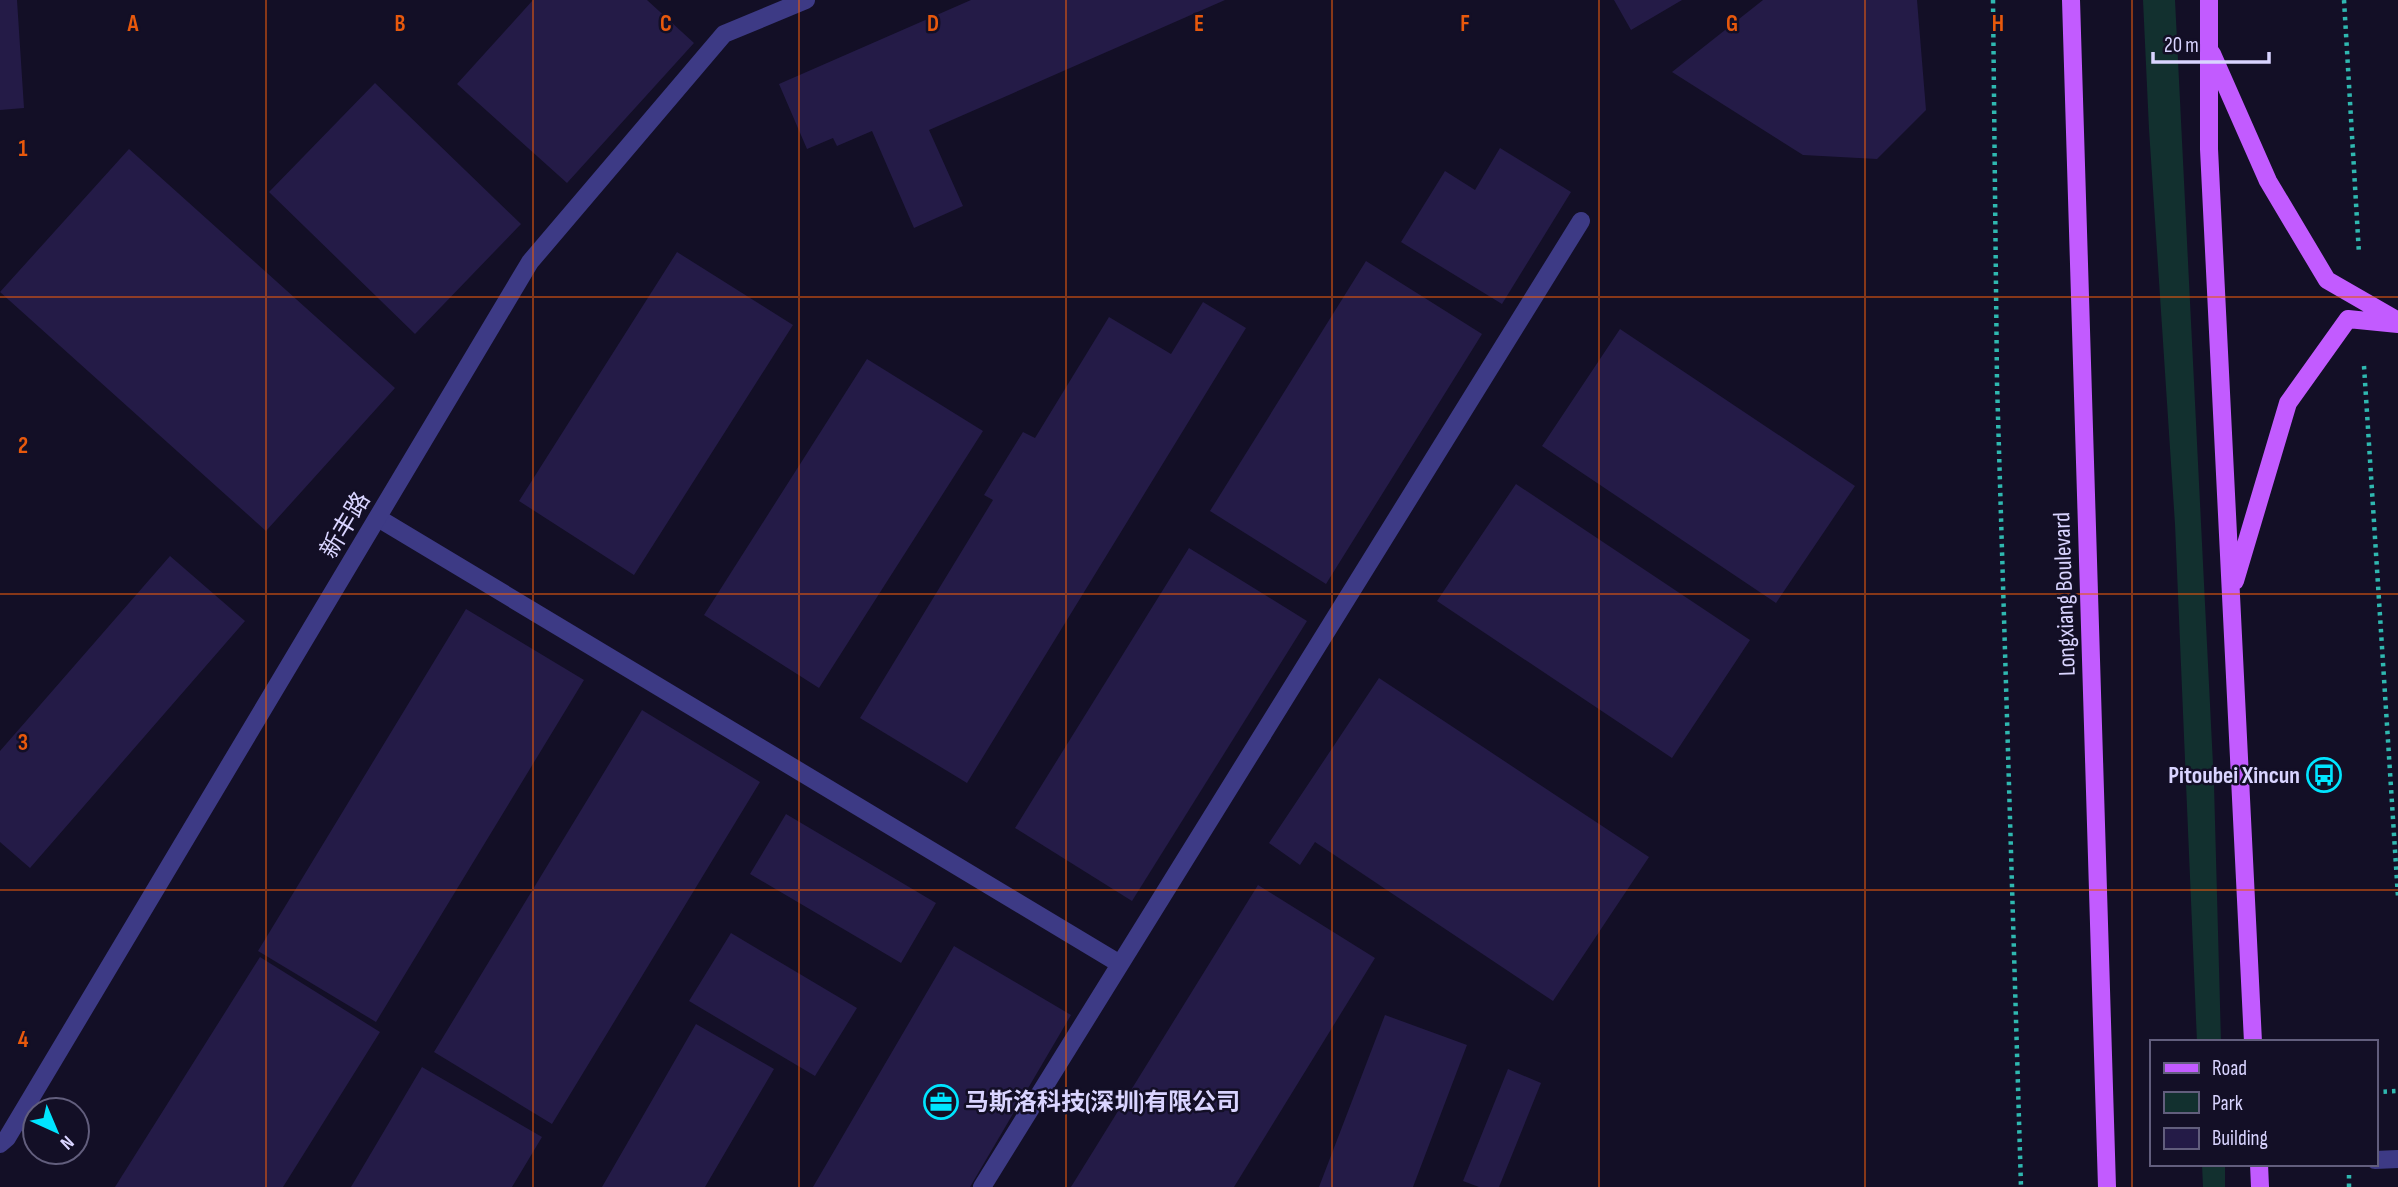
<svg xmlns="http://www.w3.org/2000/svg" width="2398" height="1187" font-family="'Sofia Sans Condensed','Noto Sans SC',sans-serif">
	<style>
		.green { fill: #12302f }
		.building { fill: #241b47 }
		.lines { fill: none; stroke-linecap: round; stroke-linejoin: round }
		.path { stroke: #2fb8b0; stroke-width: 4.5; stroke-dasharray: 3.5 5; stroke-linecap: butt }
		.lane { stroke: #3d3a85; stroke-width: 18 }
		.street { stroke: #3d3a85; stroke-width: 18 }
		.primary { stroke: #c25bff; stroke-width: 18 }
		.grid { fill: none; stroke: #e8590c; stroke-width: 2; stroke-opacity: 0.55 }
		.labels { text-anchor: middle; stroke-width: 5; stroke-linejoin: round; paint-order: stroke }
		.street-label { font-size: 24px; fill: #d9d4ff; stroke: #130f26 }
		.poi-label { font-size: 24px; font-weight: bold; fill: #d9d4ff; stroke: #130f26; text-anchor: end }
		.grid-label { font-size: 23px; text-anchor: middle; font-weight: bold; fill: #e8590c; stroke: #130f26; stroke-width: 5; stroke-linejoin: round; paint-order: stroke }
	</style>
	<rect width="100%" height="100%" fill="#130f26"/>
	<!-- green -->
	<path class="green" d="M2143,0h32l39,785 7,257h-24l-22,-518 -26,-395z
		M2202,1164h23v23h-22z"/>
	<!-- building -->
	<path class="building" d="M0,0h17l7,108 -24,2z
		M533,0h114l47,43 -127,140 -110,-99z
		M971,0h254l-296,130 34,76 -49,22 -42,-97 -35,15 -4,-8 -26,11 -28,-65z
		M1614,0h68l-51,30z
		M1763,0h154l9,110 -49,49 -74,-4 -131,-83z
		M375,83l146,141 -106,110 -146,-142z
		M1500,148l71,44 -69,112 -101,-62 44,-71 30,19z
		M129,149l266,239 -129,143 -266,-239z
		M677,252l116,73 -159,250 -115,-74z
		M1366,261l116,73 -156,250 -116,-73z
		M1203,302l43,26 -279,455 -107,-65 133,-218 -9,-5 39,-63 12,6 74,-121 62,37z
		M1620,329l235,157 -79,117 -234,-157z
		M867,359l116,72 -164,257 -115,-73z
		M1516,484l234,156 -78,118 -235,-157z
		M1189,548l118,73 -175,280 -117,-73z
		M170,556l75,65 -215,247 -30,-26v-91z
		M466,609l118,71 -208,342 -118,-71z
		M1379,678l270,179 -96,144 -238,-159 -15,23 -31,-22z
		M642,710l118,72 -208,342 -118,-72z
		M786,814l150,89 -35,60 -151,-89z
		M1258,885l117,73 -141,229h-163z
		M731,933l126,75 -42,68 -126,-75z
		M954,946l117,69 -101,172h-157z
		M260,957l120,75 -97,155h-168z
		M1385,1015l82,30 -54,142h-94z
		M696,1024l78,45 -69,118h-103z
		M422,1067l120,70 -30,50h-161z
		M1508,1069l33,14 -42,104h-20l-16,-6z"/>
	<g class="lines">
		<!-- path -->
		<path class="path" d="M1993,0l4,383 24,804
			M2344,0l15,254
			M2364,366l34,531
			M2375,1092l23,-1
			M2349,1187v-15"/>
		<!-- lane -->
		<path class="lane" d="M378,518l742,446
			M982,1187l599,-966"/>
		<!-- street -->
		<path class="street" d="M0,1144l7,-6 523,-876 194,-228 82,-34
			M2375,1160l23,-1"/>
		<!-- primary -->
		<path class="primary" d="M2071,0l36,1187
			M2209,0v149l44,893
			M2212,54l56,127 59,99 71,41
			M2235,581l53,-178 60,-84 50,5
			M2259,1164l1,23"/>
	</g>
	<!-- grid -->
	<path class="grid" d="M266,0v1187M533,0v1187M799,0v1187M1066,0v1187M1332,0v1187M1599,0v1187M1865,0v1187M2132,0v1187M0,297h2398M0,594h2398M0,890h2398"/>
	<!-- icons -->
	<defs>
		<g id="bus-ring" transform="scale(1.75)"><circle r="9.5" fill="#130f26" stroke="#00e5ff" stroke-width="1.5"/><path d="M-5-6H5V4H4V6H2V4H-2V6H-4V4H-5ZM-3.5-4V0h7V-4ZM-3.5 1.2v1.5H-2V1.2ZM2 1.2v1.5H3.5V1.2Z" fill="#00e5ff"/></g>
		<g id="office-ring" transform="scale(1.75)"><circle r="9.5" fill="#130f26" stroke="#00e5ff" stroke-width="1.5"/><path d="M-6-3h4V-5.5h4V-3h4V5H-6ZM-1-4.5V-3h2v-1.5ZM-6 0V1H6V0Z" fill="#00e5ff"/></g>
	</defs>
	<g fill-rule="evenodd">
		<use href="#bus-ring" x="2324" y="775"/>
		<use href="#office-ring" x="941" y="1102"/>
	</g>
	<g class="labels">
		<!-- street labels -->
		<g class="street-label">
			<text transform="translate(345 525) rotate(-59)" y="8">新丰路</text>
			<text transform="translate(2064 594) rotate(-92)" y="8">Longxiang Boulevard</text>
		</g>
		<!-- poi labels -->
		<g class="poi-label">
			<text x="2300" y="783">Pitoubei Xincun</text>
			<text x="965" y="1110" text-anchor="start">马斯洛科技(深圳)有限公司</text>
		</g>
	</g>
	<g class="grid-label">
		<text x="133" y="31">A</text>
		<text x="400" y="31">B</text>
		<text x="666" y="31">C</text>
		<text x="933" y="31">D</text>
		<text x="1199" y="31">E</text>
		<text x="1465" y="31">F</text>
		<text x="1732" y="31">G</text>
		<text x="1998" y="31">H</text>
		<text x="23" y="156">1</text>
		<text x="23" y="453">2</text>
		<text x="23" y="750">3</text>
		<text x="23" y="1047">4</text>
	</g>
	<!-- legend -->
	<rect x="2150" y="1040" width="228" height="126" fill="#130f26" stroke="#625e7d" stroke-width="2"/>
	<rect x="2164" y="1063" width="35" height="10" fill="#c25bff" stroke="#625e7d" stroke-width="2"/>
	<text x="2212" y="1075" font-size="21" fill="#d9d4ff">Road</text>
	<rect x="2164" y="1092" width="35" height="21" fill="#12302f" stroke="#625e7d" stroke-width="2"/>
	<text x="2212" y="1110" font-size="21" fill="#d9d4ff">Park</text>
	<rect x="2164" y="1128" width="35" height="21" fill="#241b47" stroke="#625e7d" stroke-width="2"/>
	<text x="2212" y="1145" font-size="21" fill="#d9d4ff">Building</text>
	<!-- north arrow -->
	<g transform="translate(56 1131) rotate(136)"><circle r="33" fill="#130f26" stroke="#625e7d" stroke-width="2"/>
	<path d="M0-5L12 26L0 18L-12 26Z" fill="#00e5ff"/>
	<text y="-10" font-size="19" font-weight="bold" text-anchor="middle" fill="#d9d4ff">N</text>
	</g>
	<!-- scale -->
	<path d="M2153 52v10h116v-10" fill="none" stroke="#d9d4ff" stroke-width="3.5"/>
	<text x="2164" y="52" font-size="21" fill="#d9d4ff" stroke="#130f26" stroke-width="5" paint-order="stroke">20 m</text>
</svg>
